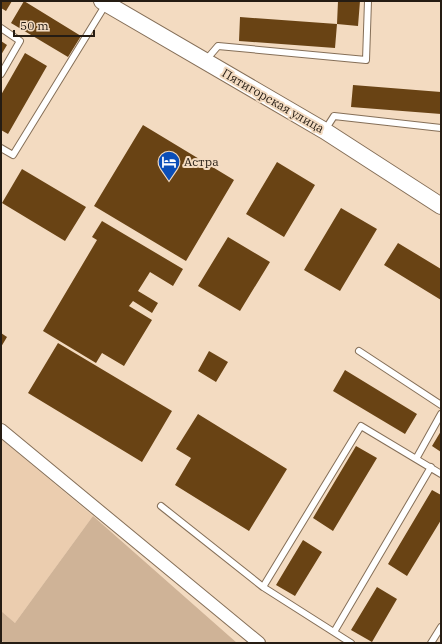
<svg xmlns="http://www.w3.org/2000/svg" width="442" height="644" font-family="'IBM Plex Serif',serif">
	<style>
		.built { fill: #ebcdaf }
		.green { fill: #cfb397 }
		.building { fill: #694314 }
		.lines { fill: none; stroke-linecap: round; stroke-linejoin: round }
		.lane-casing { stroke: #856f58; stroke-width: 8 }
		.street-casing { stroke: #856f58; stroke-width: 14 }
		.secondary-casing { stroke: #856f58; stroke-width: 18 }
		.lane { stroke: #fff; stroke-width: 6 }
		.street { stroke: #fff; stroke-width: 12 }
		.secondary { stroke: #fff; stroke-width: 16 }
		.labels { text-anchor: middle; stroke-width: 4; stroke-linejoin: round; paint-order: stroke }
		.street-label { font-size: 12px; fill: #251c13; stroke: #f3dbc1 }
		.poi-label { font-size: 12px; fill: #251c13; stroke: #f3dbc1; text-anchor: start }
	</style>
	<rect width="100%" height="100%" fill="#f3dbc1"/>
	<!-- built -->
	<path class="built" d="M1,439l92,77 -78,107 -14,-12z"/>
	<!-- green -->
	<path class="green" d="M93,516l144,127h-233l-3,-3v-29l14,12z"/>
	<!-- building -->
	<path class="building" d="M1,1h11l-6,10 -5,-3z
		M24,1l57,35 -13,21 -57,-34z
		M338,1h22l-2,25 -21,-2z
		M240,17l97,7 -2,24 -96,-7z
		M1,41l6,4 -6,10z
		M25,53l22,13 -39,68 -7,-4v-35z
		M353,85l88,7v22l-90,-7z
		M143,125l91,55 -48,81 -92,-55z
		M277,162l38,23 -31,52 -38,-23z
		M22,169l64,38 -21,34 -63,-38z
		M341,208l36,21 -37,62 -36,-21z
		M102,221l81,48 -10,17 -23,-14 -12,19 20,12 -6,10 -19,-12 -4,5 23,14 -28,46 -22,-13 -6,10 -53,-32 54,-91 -5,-3z
		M228,237l42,25 -30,49 -42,-25z
		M398,243l43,26v31l-57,-35z
		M1,333l6,4 -6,10z
		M58,343l114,68 -30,51 -114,-69z
		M209,351l19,11 -12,20 -18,-11z
		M345,370l72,44 -12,20 -72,-43z
		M198,414l89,55 -38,62 -74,-46 16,-27 -15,-9z
		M441,431v21l-9,-6z
		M356,446l21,12 -44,73 -20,-13z
		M432,490l9,5v25l-34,56 -19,-12z
		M303,540l19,12 -27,44 -19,-11z
		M377,587l20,12 -25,43 -21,-12z"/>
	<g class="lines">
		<!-- lane casing -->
		<g class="lane-casing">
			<path id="lane" d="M1,28l19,13 -19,33
				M206,60l12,-14 148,14 2,-59
				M325,130l9,-14 107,12
				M1,148l12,7 93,-151
				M359,351l82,54
				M416,459l25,-45
				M161,506l102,81
				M334,632l97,-165
				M351,643l-88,-56 98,-161 80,48
				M431,643l10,-16"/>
		</g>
		<!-- street casing -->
		<g class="street-casing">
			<path id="street" d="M1,430l258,213"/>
		</g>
		<!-- secondary casing -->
		<g class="secondary-casing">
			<path id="secondary" d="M102,1l223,130 116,75"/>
		</g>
		<!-- lane -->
		<use href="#lane" class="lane"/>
		<!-- street -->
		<use href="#street" class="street"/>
		<!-- secondary -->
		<use href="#secondary" class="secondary"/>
	</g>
	<!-- icons -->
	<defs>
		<g id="hotel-pin" transform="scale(1.15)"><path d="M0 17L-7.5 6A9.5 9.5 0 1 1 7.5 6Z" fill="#0a4eb8" stroke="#f3dbc1"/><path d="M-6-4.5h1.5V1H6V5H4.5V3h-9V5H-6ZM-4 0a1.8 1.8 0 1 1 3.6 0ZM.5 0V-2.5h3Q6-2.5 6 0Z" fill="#fff"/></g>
	</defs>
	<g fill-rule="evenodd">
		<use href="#hotel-pin" x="169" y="162"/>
	</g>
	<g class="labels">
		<!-- street labels -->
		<g class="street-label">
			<text transform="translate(273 101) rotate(30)" y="4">Пятигорская улица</text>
		</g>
		<!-- poi labels -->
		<g class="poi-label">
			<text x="184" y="166">Астра</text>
		</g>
	</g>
	<!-- border -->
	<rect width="442" height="644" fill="none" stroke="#251c13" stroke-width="4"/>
	<!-- scale -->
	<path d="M14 30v6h80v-6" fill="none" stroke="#251c13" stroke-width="2"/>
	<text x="20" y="30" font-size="12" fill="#251c13" stroke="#f3dbc1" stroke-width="3" paint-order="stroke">50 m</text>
</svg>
